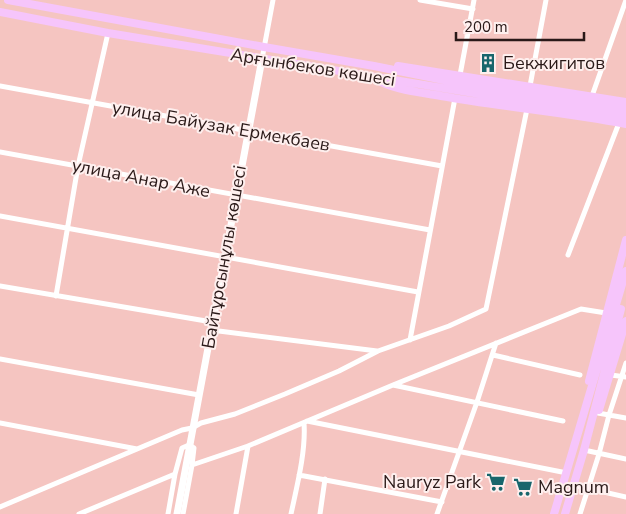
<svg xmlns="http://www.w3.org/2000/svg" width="626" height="514" font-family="'Nunito Sans',sans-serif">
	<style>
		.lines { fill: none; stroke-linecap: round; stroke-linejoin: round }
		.minor { stroke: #fff; stroke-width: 5 }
		.secondary { stroke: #fff; stroke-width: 7 }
		.primary { stroke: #f6c5fb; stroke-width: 8 }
		.labels { text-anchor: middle; stroke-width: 4; stroke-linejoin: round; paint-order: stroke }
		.poi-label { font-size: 18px; fill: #2a1918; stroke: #feefee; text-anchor: start }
		.street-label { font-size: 18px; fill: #2a1918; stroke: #feefee }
	</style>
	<rect width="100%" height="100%" fill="#f5c5c1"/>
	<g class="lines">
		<!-- minor -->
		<path class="minor" d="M420,0l53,9
			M262,59l11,-59
			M460,75l14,-75
			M0,86l442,80
			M530,86l16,-86
			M592,96l34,-96
			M0,152l430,78
			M0,216l418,76
			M568,255l51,-132
			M0,286l212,36
			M56,296l22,-130 30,-133
			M211,330l166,21
			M410,340l45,-242
			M493,355l87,20
			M0,359l199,36
			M611,375l15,2
			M393,385l170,36
			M598,413l28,5
			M307,421l260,52
			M0,423l137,26
			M584,450l42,9
			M175,474l7,-26 7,-3 5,3 -2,17
			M299,475l143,27
			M573,485l53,12
			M0,507l182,-77 10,-2 9,-5 34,-9 50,-20 54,-23 39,-20 71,-25 37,-17 41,-200
			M79,514l96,-40 -7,40
			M183,514l9,-49 56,-19 145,-61 188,-76 25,4
			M236,514l12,-68
			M291,514c6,-28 15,-63 13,-91
			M320,514l5,-35
			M437,514l40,-112 19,-59
			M580,514l19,-60 10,-39 17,-52"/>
		<!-- secondary -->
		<path class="secondary" d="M177,514l85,-455"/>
		<!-- primary -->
		<path class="primary" d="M8,0l256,47 110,19 85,17 167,27
			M0,12l108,21 518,85
			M398,66l228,36
			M375,79c19,11 44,13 66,17 61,11 124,16 185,28
			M589,381l37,-141
			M599,410l27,-89
			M554,514l72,-243
			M565,514l19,-64 37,-141"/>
	</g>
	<!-- icons -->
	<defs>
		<g id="building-bare" transform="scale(1.5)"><path d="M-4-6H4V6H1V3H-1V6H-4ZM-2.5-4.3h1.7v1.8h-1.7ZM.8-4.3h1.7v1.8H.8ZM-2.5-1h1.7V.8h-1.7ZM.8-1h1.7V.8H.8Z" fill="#18666c" stroke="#feefee" stroke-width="2.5" paint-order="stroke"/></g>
		<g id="supermarket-bare" transform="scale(1.5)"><path d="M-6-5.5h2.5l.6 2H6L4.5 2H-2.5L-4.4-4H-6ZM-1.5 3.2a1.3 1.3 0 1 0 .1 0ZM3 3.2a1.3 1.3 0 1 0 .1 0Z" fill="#18666c" stroke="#feefee" stroke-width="2.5" paint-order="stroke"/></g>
	</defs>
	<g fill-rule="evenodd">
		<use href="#building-bare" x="488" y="63"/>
		<use href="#supermarket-bare" x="496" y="482"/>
		<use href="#supermarket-bare" x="523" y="487"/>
	</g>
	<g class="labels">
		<!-- poi labels -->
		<g class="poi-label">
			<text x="503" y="69">Бекжигитов</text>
			<text x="481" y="488" text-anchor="end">Nauryz Park</text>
			<text x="538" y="493">Magnum</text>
		</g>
		<!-- street labels -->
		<g class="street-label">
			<text transform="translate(313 67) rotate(9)" y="6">Арғынбеков көшесі</text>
			<text transform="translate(221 126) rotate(10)" y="6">улица Байузак Ермекбаев</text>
			<text transform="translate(141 178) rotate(11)" y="6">улица Анар Аже</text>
			<text transform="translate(224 257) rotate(-80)" y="6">Байтұрсынұлы көшесі</text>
		</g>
	</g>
	<!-- scale -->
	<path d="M456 32v8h128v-8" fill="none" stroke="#2a1918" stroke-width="2.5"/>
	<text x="464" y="32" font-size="15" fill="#2a1918" stroke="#feefee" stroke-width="4" paint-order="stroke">200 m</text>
</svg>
